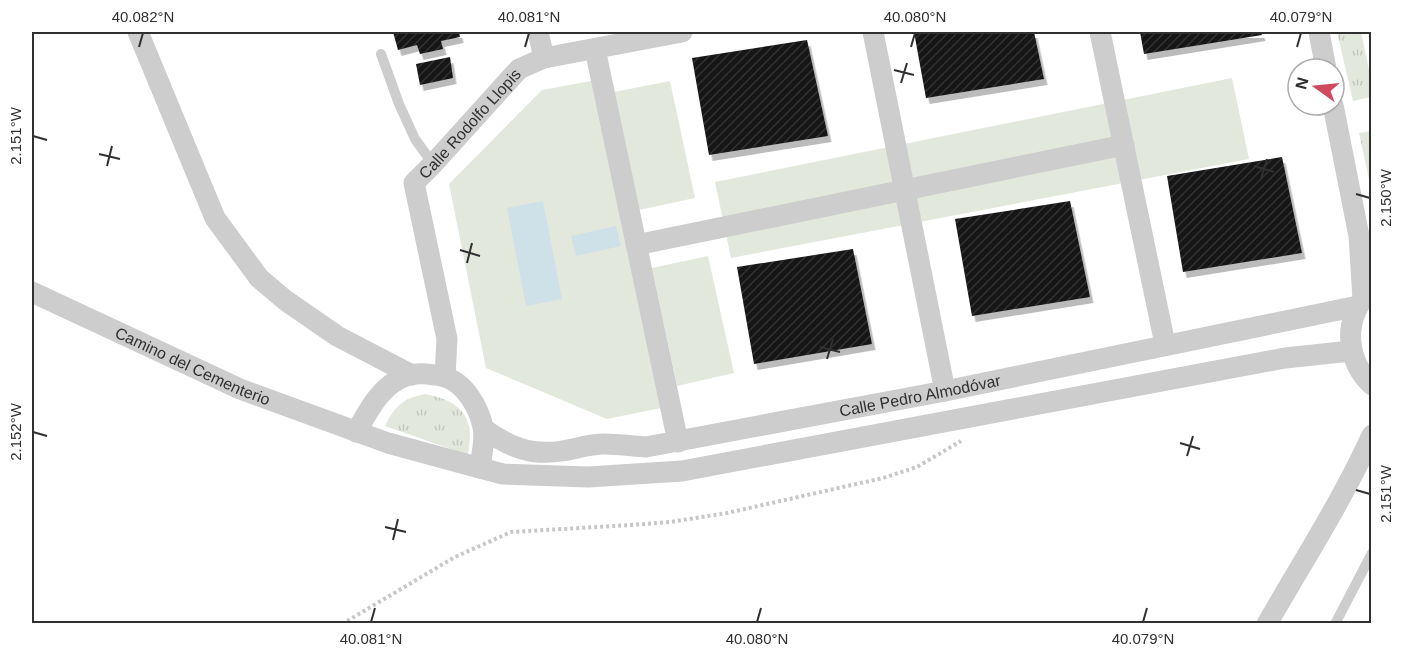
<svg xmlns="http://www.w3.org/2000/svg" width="1403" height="655" font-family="Arial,sans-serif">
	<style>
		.grass { fill: url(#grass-tufts) }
		.garden { fill: #e3e8dd }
		.water { fill: #cee0e8 }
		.building { fill: url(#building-hatch); filter: url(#shadow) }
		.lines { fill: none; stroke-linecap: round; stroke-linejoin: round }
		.path { stroke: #c7c7c7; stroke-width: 4; stroke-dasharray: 3 3; stroke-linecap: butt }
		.lane { stroke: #cdcdcd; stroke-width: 10 }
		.street { stroke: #cdcdcd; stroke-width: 21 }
		.ticks { fill: none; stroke: #303030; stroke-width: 2 }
		.labels { text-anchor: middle; stroke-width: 6; stroke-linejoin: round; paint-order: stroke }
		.street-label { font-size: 16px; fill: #303030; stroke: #fff }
		.neatline { fill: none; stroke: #303030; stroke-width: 2 }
		.ticks-label { font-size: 15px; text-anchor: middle; fill: #303030 }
	</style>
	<defs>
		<pattern id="grass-tufts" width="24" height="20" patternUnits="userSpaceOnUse" patternTransform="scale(1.5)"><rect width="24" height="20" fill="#e3e8dd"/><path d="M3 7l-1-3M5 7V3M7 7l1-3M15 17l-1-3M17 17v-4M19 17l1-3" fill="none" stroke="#c3c7be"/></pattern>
		<pattern id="building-hatch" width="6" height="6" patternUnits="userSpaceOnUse" patternTransform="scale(1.5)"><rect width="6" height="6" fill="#171717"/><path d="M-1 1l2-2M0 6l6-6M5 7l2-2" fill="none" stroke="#303030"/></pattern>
		<filter id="shadow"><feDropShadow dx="3.5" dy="6" stdDeviation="0" flood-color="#0004"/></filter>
	</defs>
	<rect width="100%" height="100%" fill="#fff"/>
	<!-- grass -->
	<path class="grass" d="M1337,32h24l10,47v18l-18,4z
		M1371,131h1l-1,57 -12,-55z
		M425,394c19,4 39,10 44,32 2,8 0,21 -1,29l-83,-29c10,-20 17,-27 40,-32z"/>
	<!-- garden -->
	<path class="garden" d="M1232,78l17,81 -518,99 -16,-76z
		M596,80l70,327 -59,12 -121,-51 -37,-184 93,-94z
		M670,81l25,117 -56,12 -25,-118z
		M708,256l26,117 -57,13 -25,-118z"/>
	<!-- water -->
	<path class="water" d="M543,201l19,98 -36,7 -19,-98z
		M616,226l5,20 -45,10 -5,-20z"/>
	<!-- building -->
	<path class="building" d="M393,32h66l1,5 -19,4 2,8 -23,5 -3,-9 -19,5z
		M914,32h120l10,47 -118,19z
		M1140,32h121l1,3 -118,19z
		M807,40l21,96 -119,19 -17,-97z
		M450,57l3,21 -33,7 -4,-21z
		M1282,157l20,96 -119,19 -16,-96z
		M1070,201l20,96 -118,19 -17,-97z
		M853,249l19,95 -118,20 -17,-97z"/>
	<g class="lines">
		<!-- path -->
		<path class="path" d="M342,624l113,-67 56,-25 120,-7 39,-3 57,-9 156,-35 34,-11 44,-26"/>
		<!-- lane -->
		<path class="lane" d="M381,54l18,50 16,35 18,25
			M1335,624l37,-71"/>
		<!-- street -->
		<g class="street">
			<path d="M138,32l77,186 44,60 26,22 52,36 75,39"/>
			<path d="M538,32l6,26"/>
			<path d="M873,32l72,359"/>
			<path d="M1100,32l65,312"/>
			<path d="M1319,32l7,37"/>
			<path d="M595,49l83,393"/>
			<path d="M1333,105l26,131 4,63"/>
			<path d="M636,245l488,-100"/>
			<path id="s1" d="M32,292l208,97 148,54 92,25 23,6 85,3 94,-6 603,-113 66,-7"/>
			<path d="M1365,296c-22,28 -18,65 7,89"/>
			<path id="s2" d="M445,377l2,-38 -33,-156 19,-19 86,-95 25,-11 138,-26"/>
			<path id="s3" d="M484,429c25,18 47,27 78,22 14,-2 27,-7 42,-7 14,0 28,2 42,3l299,-56 413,-85"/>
			<path d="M356,432c11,-18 21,-40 40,-51 9,-6 20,-8 31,-7 6,1 13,1 18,3 20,6 34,31 38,50 3,12 -2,29 -3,41"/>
			<path d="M1267,624c36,-63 75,-123 105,-189"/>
		</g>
	</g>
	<!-- ticks -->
	<path class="ticks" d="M139,47l4,-14M525,47l4,-14M911,47l4,-14M1297,47l4,-14M894,70l20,5M901,83l6,-20M33,136l14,4M99,154l21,5M107,166l5,-20M1254,166l20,6M1261,179l6,-20M1356,194l14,4M460,250l20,6M467,263l5,-20M820,347l20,5M827,359l6,-20M33,432l14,4M1180,443l20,6M1187,456l6,-20M1356,490l14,4M385,527l21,5M393,540l5,-21M371,622l4,-14M757,622l4,-14M1143,622l4,-14"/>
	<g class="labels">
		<!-- street labels -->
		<g class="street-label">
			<text dy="6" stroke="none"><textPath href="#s2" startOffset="279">Calle Rodolfo Llopis</textPath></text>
			<text dy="6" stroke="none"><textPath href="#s1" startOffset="177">Camino del Cementerio</textPath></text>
			<text dy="6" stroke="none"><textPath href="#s3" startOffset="447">Calle Pedro Almodóvar</textPath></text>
		</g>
	</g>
	<!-- border -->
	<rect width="1403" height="655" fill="none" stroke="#ffffff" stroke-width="66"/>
	<!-- north arrow -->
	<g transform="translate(1316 87) rotate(285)"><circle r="28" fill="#ffffff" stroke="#acacac" stroke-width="1.5"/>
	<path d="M0-4.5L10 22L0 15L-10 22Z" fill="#d0485b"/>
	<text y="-9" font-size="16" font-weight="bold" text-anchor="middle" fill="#303030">N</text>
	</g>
	<rect x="33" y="33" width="1337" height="589" class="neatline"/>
	<g class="ticks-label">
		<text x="143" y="22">40.082°N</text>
		<text x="529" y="22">40.081°N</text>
		<text x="915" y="22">40.080°N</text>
		<text x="1301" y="22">40.079°N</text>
		<text transform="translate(16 136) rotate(-90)" y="5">2.151°W</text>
		<text transform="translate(1386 198) rotate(-90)" y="5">2.150°W</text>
		<text transform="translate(16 432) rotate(-90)" y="5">2.152°W</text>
		<text transform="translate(1386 494) rotate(-90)" y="5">2.151°W</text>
		<text x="371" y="644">40.081°N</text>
		<text x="757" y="644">40.080°N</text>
		<text x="1143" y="644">40.079°N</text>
	</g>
</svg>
